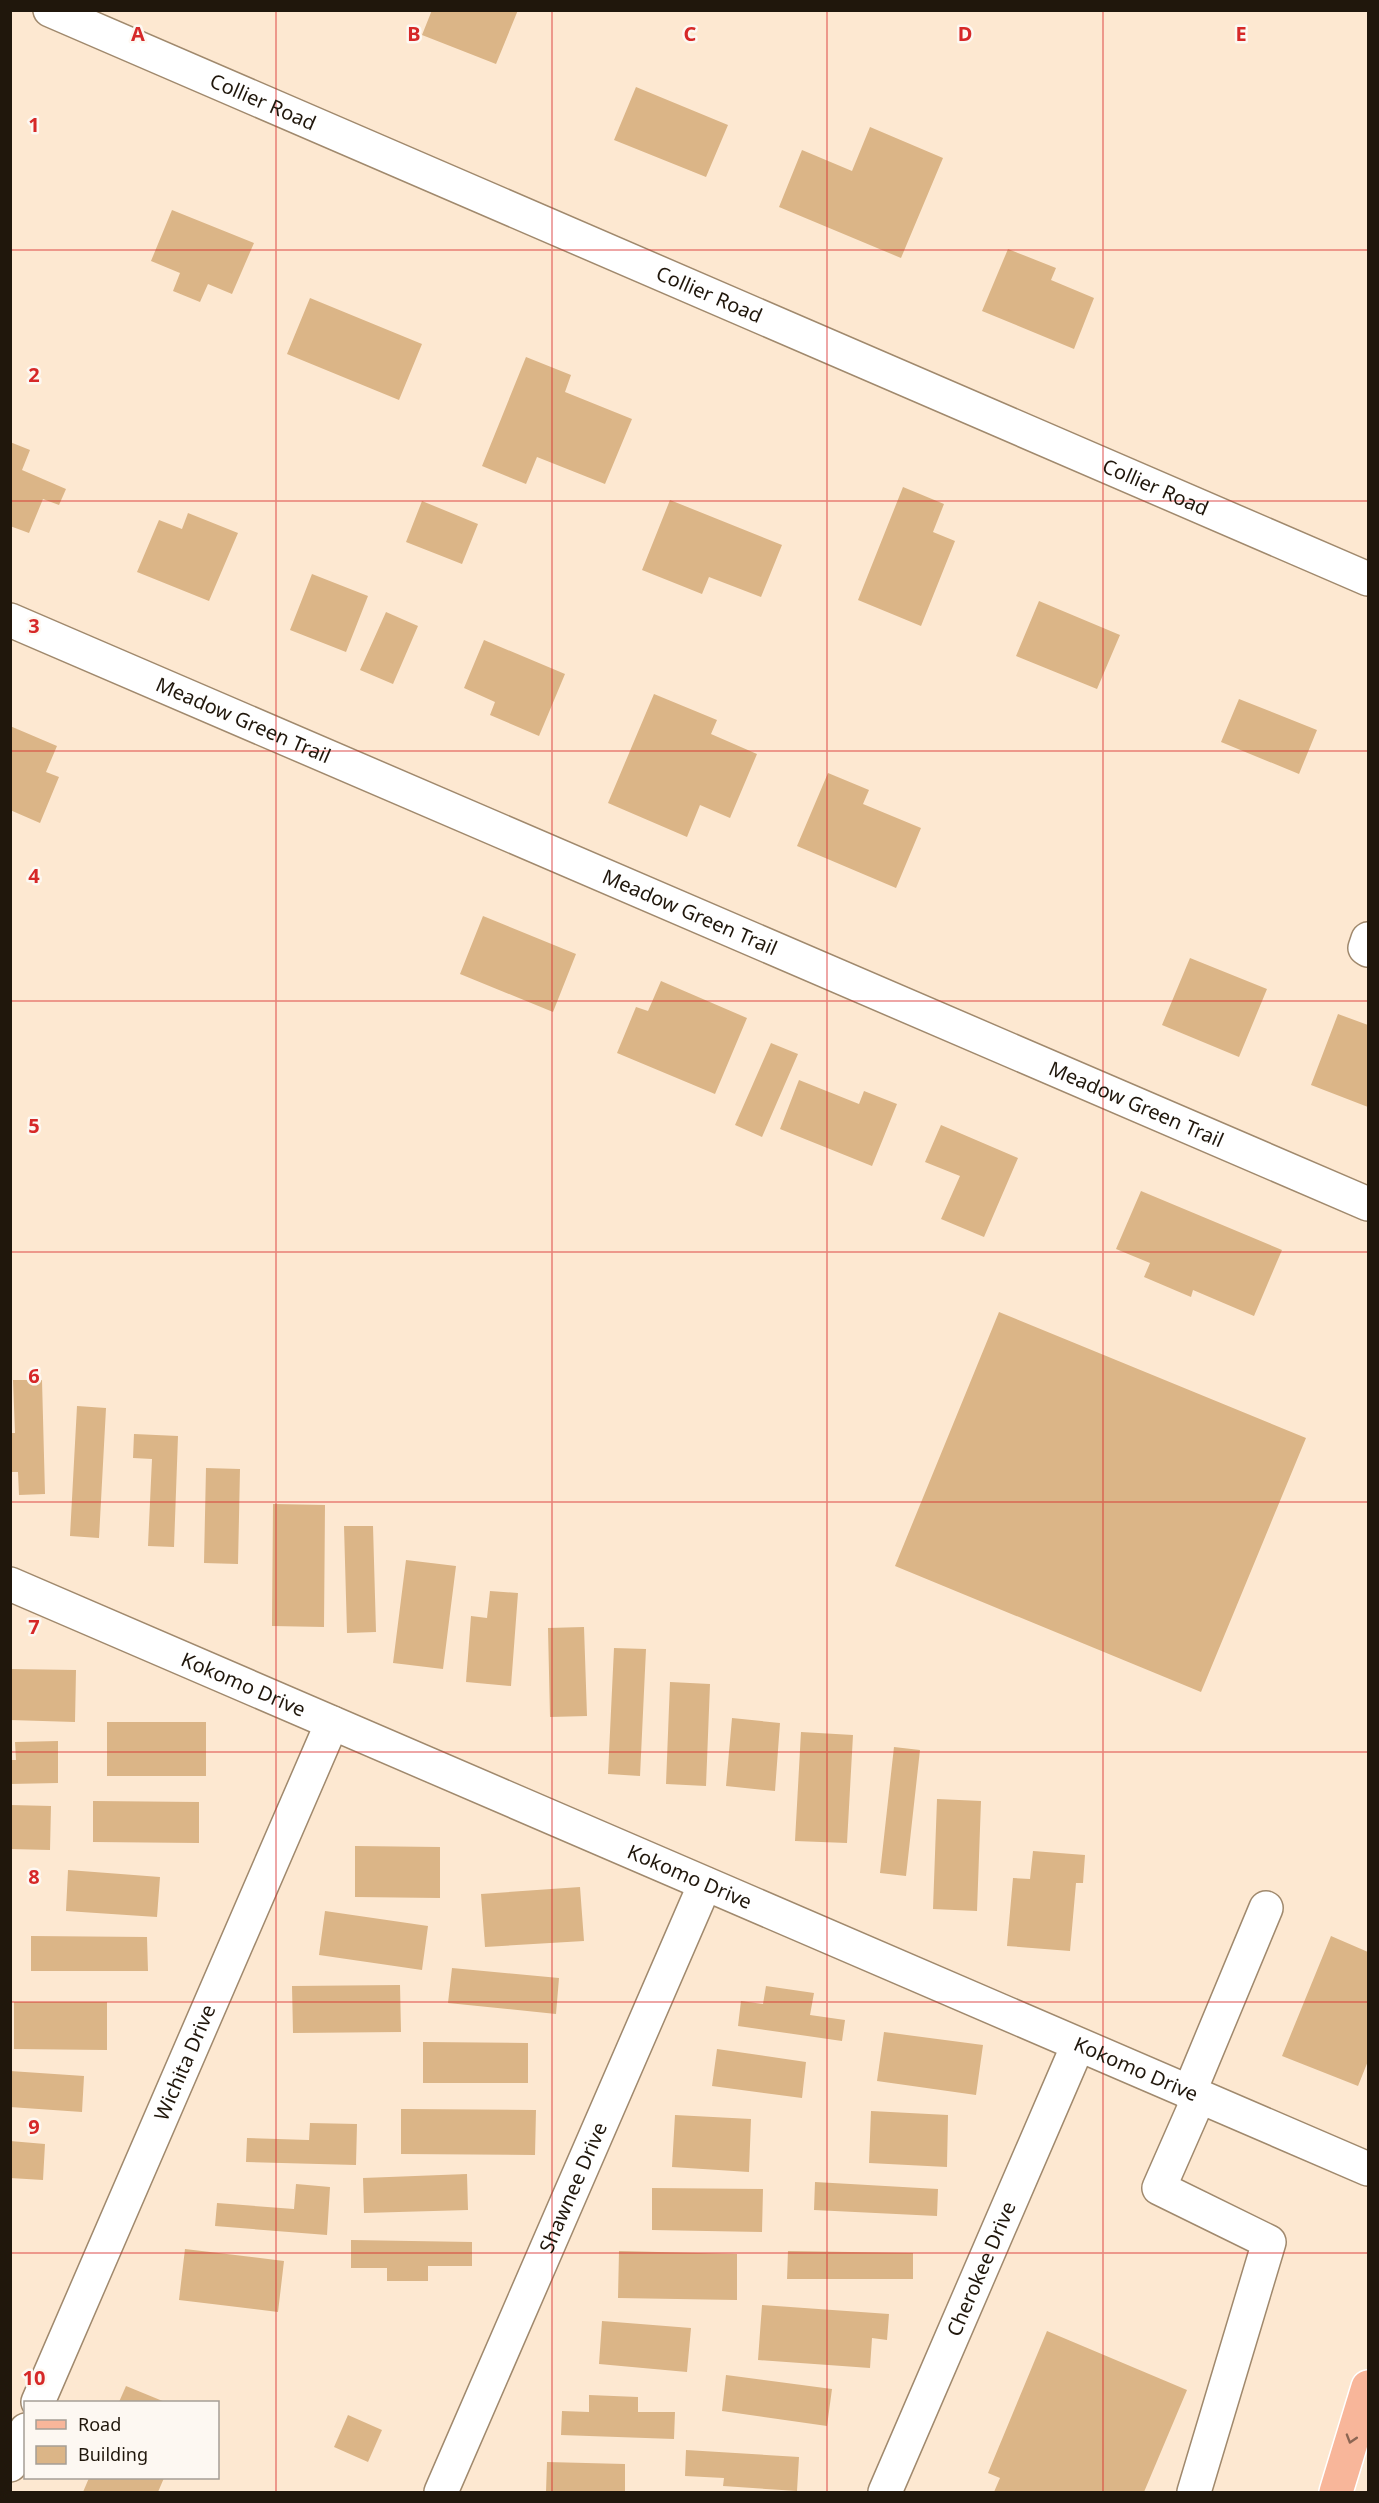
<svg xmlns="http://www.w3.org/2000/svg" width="1379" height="2503" font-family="'Noto Sans',sans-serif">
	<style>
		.building { fill: #dbb587 }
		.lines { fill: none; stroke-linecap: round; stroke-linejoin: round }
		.minor-casing { stroke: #a0896d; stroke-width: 36 }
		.major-casing { stroke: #fff; stroke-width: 36 }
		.minor { stroke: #fff; stroke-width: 33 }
		.major { stroke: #f8b69a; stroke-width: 33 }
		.oneway { stroke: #8c6653 }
		.grid { fill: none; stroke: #d62828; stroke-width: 1.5; stroke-opacity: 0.55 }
		.labels { text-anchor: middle; stroke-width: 5; stroke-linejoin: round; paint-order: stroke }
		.street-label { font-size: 20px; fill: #20170c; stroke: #fdf8f2 }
		.grid-label { font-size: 20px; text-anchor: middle; font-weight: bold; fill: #d62828; stroke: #fdf8f2; stroke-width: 5; stroke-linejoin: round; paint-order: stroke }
	</style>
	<rect width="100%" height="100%" fill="#fde8d1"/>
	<!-- building -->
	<path class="building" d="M432,10h86l-22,54 -74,-29z
		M636,87l92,38 -22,52 -92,-37z
		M870,127l73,31 -42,100 -122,-51 23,-57 50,21z
		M172,210l82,33 -22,51 -24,-10 -8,18 -27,-11 7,-18 -29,-12z
		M1008,249l48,19 -5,12 43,18 -20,51 -92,-38z
		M310,298l112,46 -23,56 -112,-46z
		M526,357l45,18 -6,17 67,27 -27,65 -68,-27 -11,27 -44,-18z
		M10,442l20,8 -8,20 44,19 -7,16 -16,-6 -14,34 -19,-7z
		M903,487l41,17 -11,28 22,9 -34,85 -63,-26z
		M670,500l112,45 -21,52 -52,-20 -7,17 -60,-24z
		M422,501l56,23 -16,40 -56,-22z
		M188,513l50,20 -29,68 -72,-29 22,-52 23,9z
		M312,574l56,22 -22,56 -56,-22z
		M1039,601l81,34 -23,54 -81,-33z
		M386,612l32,14 -25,58 -33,-14z
		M484,640l81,34 -26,62 -49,-21 5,-13 -31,-14z
		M654,694l63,26 -6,14 46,20 -27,64 -30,-13 -13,32 -79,-34z
		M1239,699l78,31 -18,44 -78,-32z
		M10,726l47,20 -11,26 13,5 -19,46 -30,-13z
		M828,773l41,17 -6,14 58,24 -25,60 -99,-42z
		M483,916l93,38 -23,58 -93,-38z
		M1190,958l77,31 -28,68 -77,-32z
		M661,981l86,37 -32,76 -98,-41 19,-46 12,4z
		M1338,1014l30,11v82l-57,-22z
		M771,1043l27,11 -36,83 -27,-12z
		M799,1080l60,24 5,-13 33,13 -25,62 -92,-37z
		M941,1125l77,33 -34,79 -43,-18 19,-43 -35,-14z
		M1141,1191l141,59 -28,66 -61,-26 -2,7 -47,-20 6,-14 -34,-14z
		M999,1312l307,126 -105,254 -306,-126z
		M13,1380h29l3,114 -26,1 -1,-23h-8v-39h5z
		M77,1406l29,2 -7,130 -29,-2z
		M134,1434l44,2 -4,111 -26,-1 4,-87 -19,-1z
		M206,1468l34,1 -2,95 -34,-1z
		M273,1504l52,1 -1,122 -52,-1z
		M344,1526h29l3,106 -29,1z
		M406,1560l50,6 -13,103 -50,-6z
		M490,1591l28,2 -7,93 -45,-4 5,-66 16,2z
		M584,1627l3,89 -37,1 -2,-89z
		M614,1648l32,1 -6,127 -32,-2z
		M10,1669l66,1 -1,52 -65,-2z
		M670,1682l40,2 -4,102 -40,-2z
		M732,1718l48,5 -5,68 -49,-5z
		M107,1722h99v54h-99z
		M801,1732l52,3 -6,108 -52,-2z
		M58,1741v42l-48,1v-24h6l-1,-18z
		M894,1747l26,3 -14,126 -26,-3z
		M937,1799l44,2 -4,110 -44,-2z
		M93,1801l106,1v41l-106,-1z
		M10,1805l41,1 -1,44 -40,-1z
		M355,1846l85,1v51l-85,-1z
		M1033,1851l52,4 -2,28h-7l-6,68 -63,-5 6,-68 17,1z
		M68,1870l92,7 -3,40 -91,-6z
		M580,1887l4,54 -99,6 -4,-53z
		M325,1911l103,15 -6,44 -103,-15z
		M31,1936l116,1 1,34h-117z
		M1331,1936l37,16v109l-10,25 -76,-30z
		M452,1968l107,10 -3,36 -108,-11z
		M400,1985l1,47 -108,1 -1,-47z
		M766,1986l48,7 -4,22 35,5 -3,21 -104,-15 3,-25 22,3z
		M14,2002h93v48l-93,-1z
		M884,2032l99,13 -7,50 -99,-14z
		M423,2042l105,1v40h-105z
		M717,2049l89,13 -4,36 -90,-12z
		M10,2071l74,5 -2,36 -72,-5z
		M401,2109l135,1 -1,45 -134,-1z
		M871,2111l77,4 -1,52 -78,-4z
		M675,2115l76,4 -2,53 -77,-5z
		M310,2123l47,1 -1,41 -110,-3 1,-24 62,2z
		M10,2141l35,3 -2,36 -33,-2z
		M467,2174l1,36 -104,3 -1,-35z
		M815,2182l123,7 -1,27 -123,-6z
		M296,2184l34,3 -3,48 -112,-9 2,-23 77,6z
		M652,2188l111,1 -1,43 -110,-2z
		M351,2240l121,2v24h-44v15h-41v-13h-36z
		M185,2249l99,12 -6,51 -99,-12z
		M619,2251l118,3v46l-119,-2z
		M788,2251l125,2v26h-126z
		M762,2305l127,9 -2,26 -15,-2 -2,30 -112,-8z
		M602,2321l89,7 -4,44 -88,-8z
		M1047,2331l140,59 -43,102h-150l6,-14 -12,-5z
		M726,2375l106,14 -5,37 -105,-15z
		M126,2386l39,16h-46z
		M589,2395l49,2v15h37l-1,27 -113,-4 1,-24 27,1z
		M348,2415l34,15 -14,32 -34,-15z
		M686,2450l113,7 -2,34 -74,-5 1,-8 -39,-2z
		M547,2462l78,2v28h-79z
		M89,2478h75l-6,14h-75z"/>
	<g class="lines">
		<!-- minor casing -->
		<g class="minor-casing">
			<g id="minor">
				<path id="s1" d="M50,10l1318,569"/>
				<path id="s2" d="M10,620l1358,584"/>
				<path d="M1368,939l-3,9 3,2"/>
				<path id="s3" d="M10,1584l1358,585"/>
				<path d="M1189,2093l77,-185"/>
				<path id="s4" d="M38,2402l294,-679"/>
				<path d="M10,2465l16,-35"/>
				<path id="s5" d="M441,2492l264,-608"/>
				<path id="s6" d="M885,2492l193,-447"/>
				<path d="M1194,2492l75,-250 -110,-54 40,-91"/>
			</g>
		</g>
		<!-- major casing -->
		<g class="major-casing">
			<path id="major" d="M1336,2492l32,-105"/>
		</g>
		<!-- minor -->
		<use href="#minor" class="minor"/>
		<!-- major -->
		<use href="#major" class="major"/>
	</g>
	<!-- one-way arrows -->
	<defs><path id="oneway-chevron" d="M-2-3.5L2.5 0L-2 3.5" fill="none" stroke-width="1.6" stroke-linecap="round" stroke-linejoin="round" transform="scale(1.5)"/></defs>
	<use class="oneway" href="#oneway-chevron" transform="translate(1351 2439) rotate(107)"/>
	<!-- grid -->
	<path class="grid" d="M276,10v2482M552,10v2482M827,10v2482M1103,10v2482M10,250h1358M10,501h1358M10,751h1358M10,1001h1358M10,1252h1358M10,1502h1358M10,1752h1358M10,2002h1358M10,2253h1358"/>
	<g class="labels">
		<!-- street labels -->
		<g class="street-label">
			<text dy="7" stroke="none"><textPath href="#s1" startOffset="232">Collier Road</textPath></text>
			<text dy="7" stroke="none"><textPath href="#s1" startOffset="718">Collier Road</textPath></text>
			<text dy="7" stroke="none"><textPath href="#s1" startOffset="1204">Collier Road</textPath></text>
			<text dy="7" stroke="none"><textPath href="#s2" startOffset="254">Meadow Green Trail</textPath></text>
			<text dy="7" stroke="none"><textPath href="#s2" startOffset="740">Meadow Green Trail</textPath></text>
			<text dy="7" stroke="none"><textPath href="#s2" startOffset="1226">Meadow Green Trail</textPath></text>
			<text dy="7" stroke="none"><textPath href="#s3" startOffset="254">Kokomo Drive</textPath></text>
			<text dy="7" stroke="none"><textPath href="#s3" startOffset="740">Kokomo Drive</textPath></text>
			<text dy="7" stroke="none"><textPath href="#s4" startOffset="370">Wichita Drive</textPath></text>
			<text dy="7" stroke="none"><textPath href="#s3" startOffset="1226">Kokomo Drive</textPath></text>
			<text dy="7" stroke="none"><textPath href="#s5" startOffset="332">Shawnee Drive</textPath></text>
			<text dy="7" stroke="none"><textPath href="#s6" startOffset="243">Cherokee Drive</textPath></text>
		</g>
	</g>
	<g class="grid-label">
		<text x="138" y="41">A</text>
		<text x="414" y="41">B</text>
		<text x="690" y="41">C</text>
		<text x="965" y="41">D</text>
		<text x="1241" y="41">E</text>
		<text x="34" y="132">1</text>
		<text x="34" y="382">2</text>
		<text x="34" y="633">3</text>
		<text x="34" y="883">4</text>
		<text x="34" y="1133">5</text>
		<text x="34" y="1383">6</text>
		<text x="34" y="1634">7</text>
		<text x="34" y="1884">8</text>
		<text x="34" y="2134">9</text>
		<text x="34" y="2385">10</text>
	</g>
	<!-- border -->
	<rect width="1379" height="2503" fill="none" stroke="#20170c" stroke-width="24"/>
	<!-- legend -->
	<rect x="24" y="2401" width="195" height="78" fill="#fdf8f2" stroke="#a59e96" stroke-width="1.5"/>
	<rect x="36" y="2420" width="30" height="9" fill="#f8b69a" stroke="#a59e96" stroke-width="1.5"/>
	<text x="78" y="2431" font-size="18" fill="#20170c">Road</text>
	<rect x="36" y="2446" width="30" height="18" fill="#dbb587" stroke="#a59e96" stroke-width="1.5"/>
	<text x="78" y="2461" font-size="18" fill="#20170c">Building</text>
</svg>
